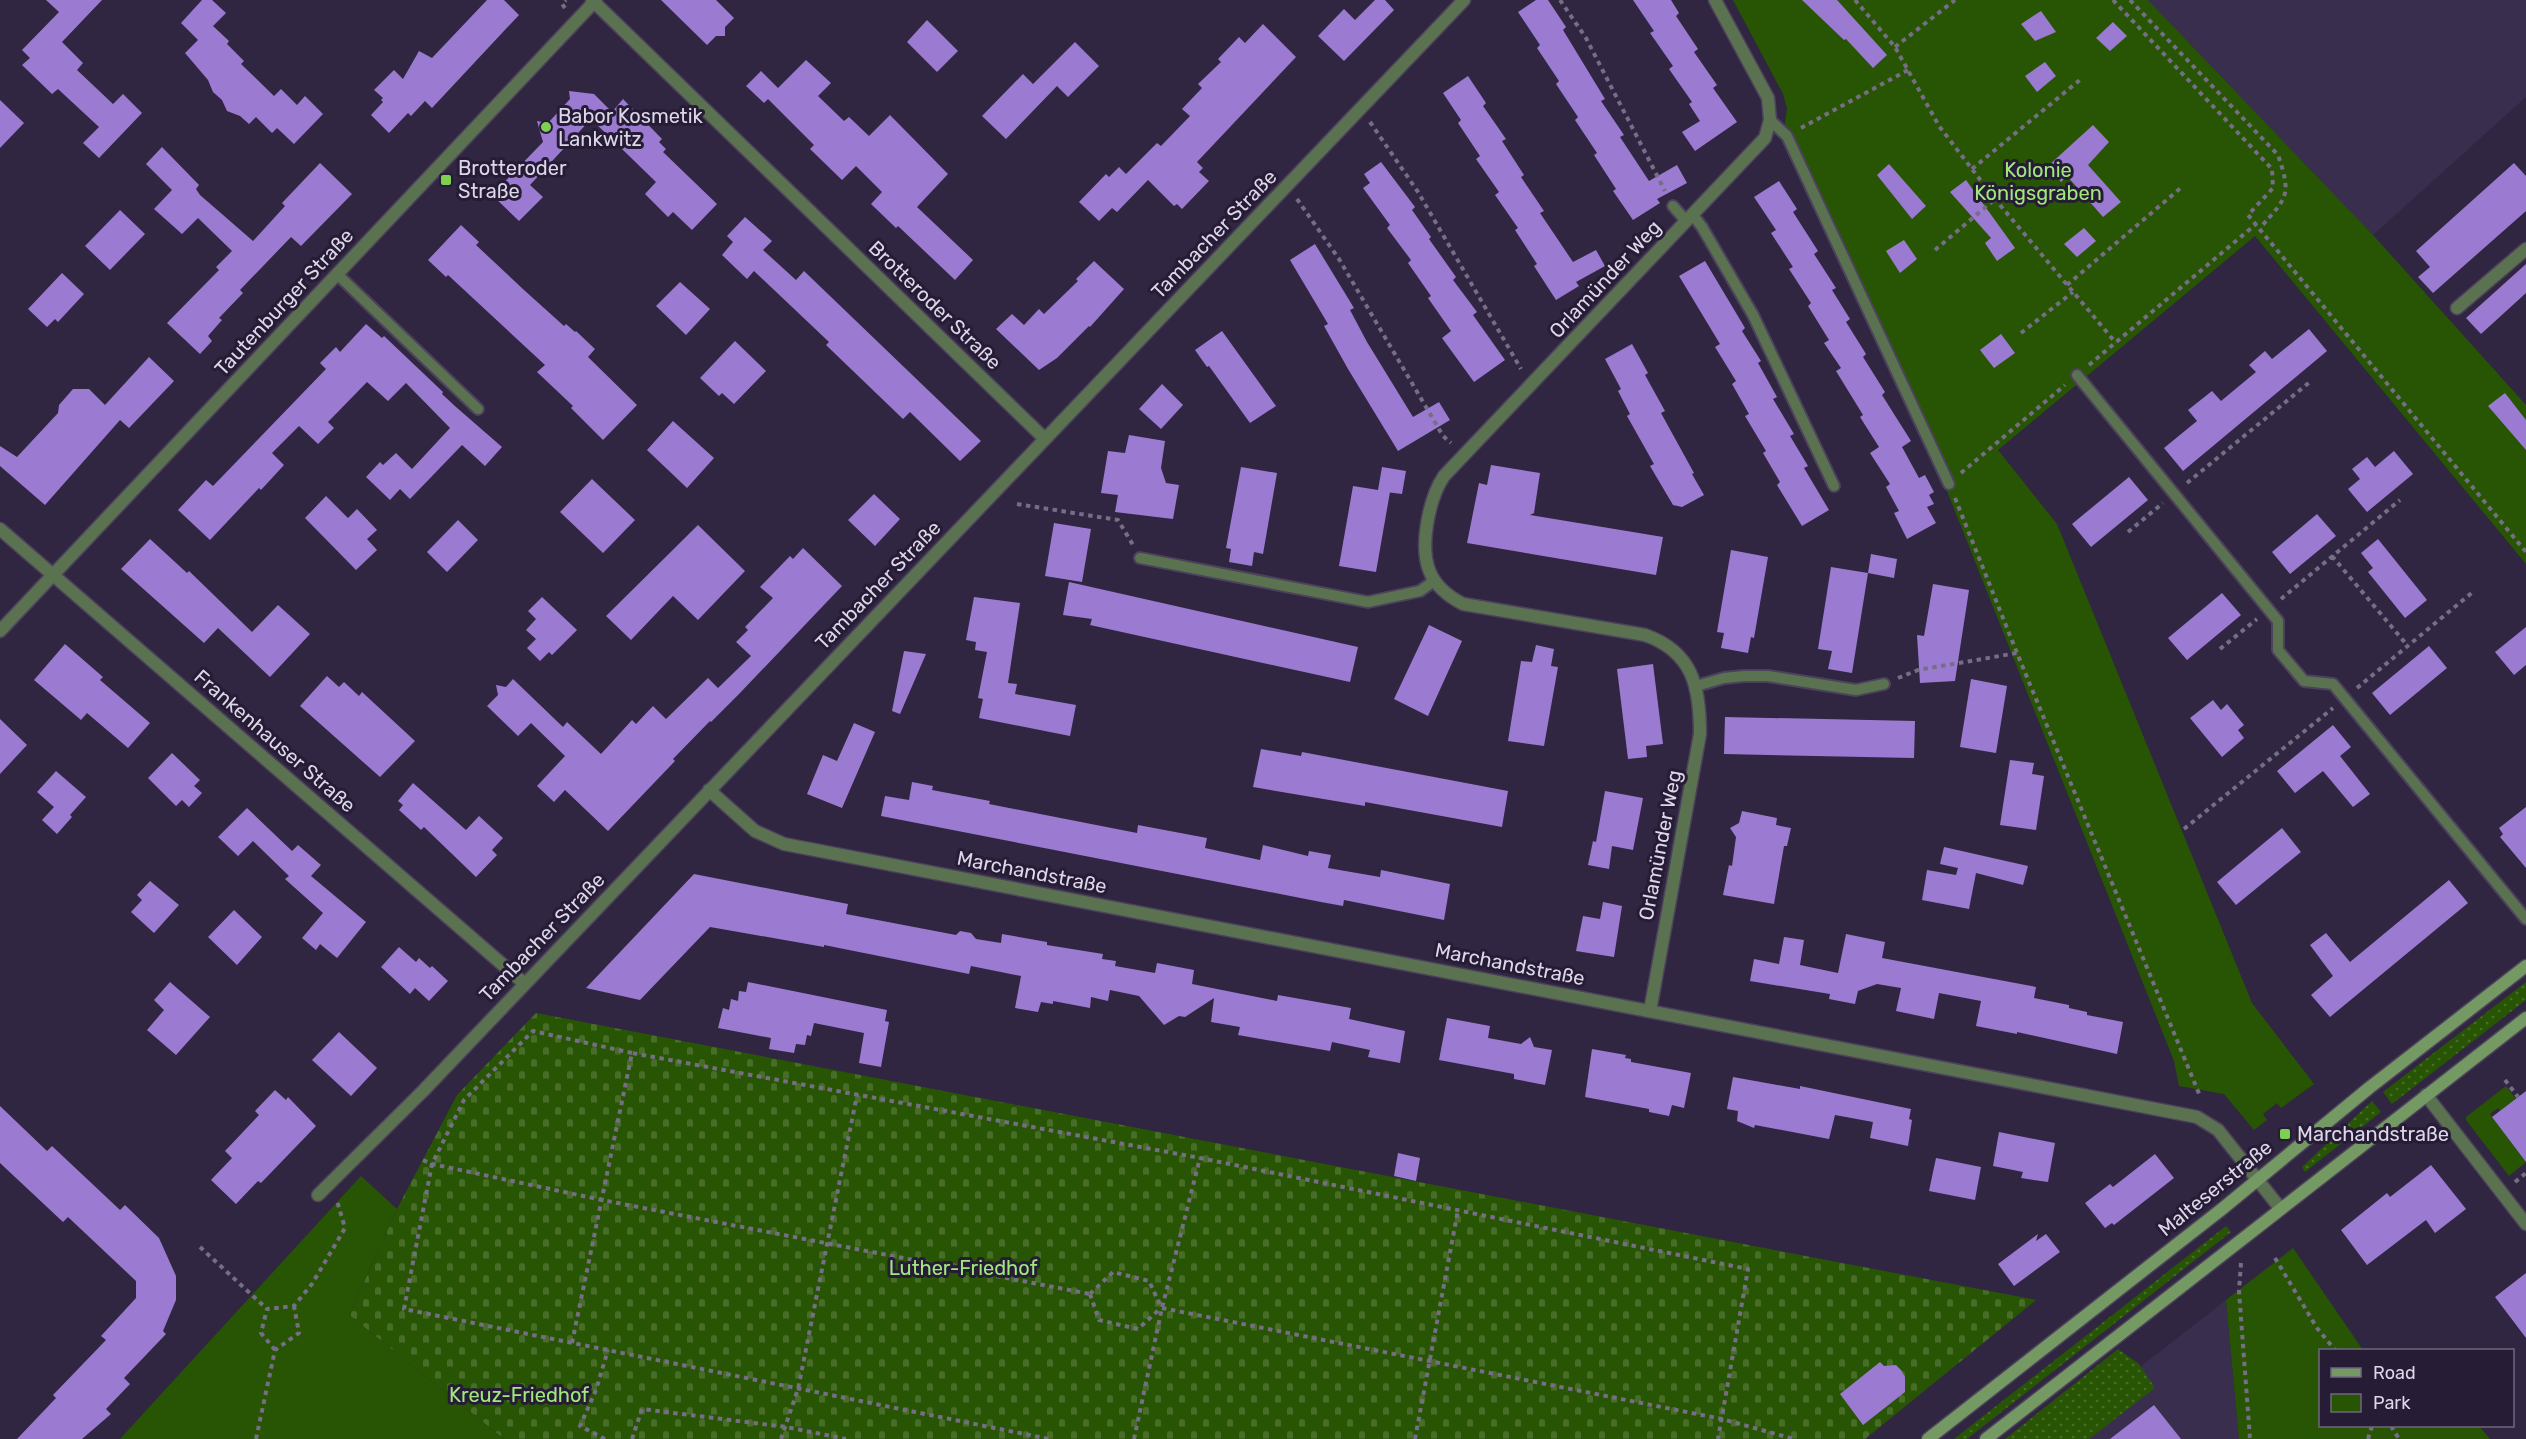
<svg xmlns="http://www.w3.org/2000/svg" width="2526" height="1439" font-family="Rubik,sans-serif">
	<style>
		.built { fill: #3a2e4f }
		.grass { fill: url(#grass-dots) }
		.cemetery { fill: url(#cemetery-stones) }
		.green { fill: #285504 }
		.building { fill: #9b7bd1 }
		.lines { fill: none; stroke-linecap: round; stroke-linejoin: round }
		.service-casing { stroke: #4c425c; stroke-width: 14 }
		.minor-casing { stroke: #4c425c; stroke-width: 15 }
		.tertiary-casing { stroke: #4c425c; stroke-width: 15 }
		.secondary-casing { stroke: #4c425c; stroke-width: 15 }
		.path { stroke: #766e85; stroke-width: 4; stroke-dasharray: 4.5 4.5; stroke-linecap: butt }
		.service { stroke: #5b7251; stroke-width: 10 }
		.minor { stroke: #5b7251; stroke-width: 12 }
		.tertiary { stroke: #5b7251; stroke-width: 12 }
		.secondary { stroke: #759963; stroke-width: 12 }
		.poi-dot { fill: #7fd052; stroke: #261c36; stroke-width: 2 }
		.labels { text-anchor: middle; stroke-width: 6; stroke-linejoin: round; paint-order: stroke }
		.poi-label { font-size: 20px; fill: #ddd7e9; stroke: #261c36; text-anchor: start }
		.park-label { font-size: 20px; fill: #a0e87c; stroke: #261c36 }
		.street-label { font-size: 20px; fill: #ddd7e9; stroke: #261c36 }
	</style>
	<defs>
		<pattern id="grass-dots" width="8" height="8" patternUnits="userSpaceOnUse" patternTransform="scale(1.5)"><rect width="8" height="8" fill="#285504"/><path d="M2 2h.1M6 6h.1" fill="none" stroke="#476d29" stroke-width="1.8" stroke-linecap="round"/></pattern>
		<pattern id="cemetery-stones" width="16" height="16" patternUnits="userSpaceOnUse" patternTransform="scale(1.5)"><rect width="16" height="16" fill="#285504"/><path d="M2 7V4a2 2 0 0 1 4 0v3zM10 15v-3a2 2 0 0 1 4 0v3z" fill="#476d29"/></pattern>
	</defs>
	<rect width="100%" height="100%" fill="#302641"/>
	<!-- built -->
	<path class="built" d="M2148,0h378v97l-153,138z
		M2226,1300l13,139h-191z"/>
	<!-- grass -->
	<path class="grass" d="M2526,982v18l-134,104 -9,-12z
		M2372,1101l9,11 -76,60 -3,-5z
		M2226,1226l5,6 -264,207h-13z
		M2118,1349l21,15 16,24 -66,51h-84z"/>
	<!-- cemetery -->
	<path class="cemetery" d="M536,1013l1500,287 -171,139h-1361l-155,-124 48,-106 60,-114z"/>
	<!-- green -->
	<path class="green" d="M1733,0h415l225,235 153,170v159l-271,-328 -257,214 59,74 195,479 62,81 -33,24 -4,-5 -14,11 4,6 -13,10 -30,-36 -45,-8 -5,-25 -229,-575 -161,-353 3,-25 -4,-14z
		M2506,1086l10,13 -16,12 -2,-3 -8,6 36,48 -17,14 -43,-56v-3z
		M361,1176l36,33 -48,106 155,124h-384z
		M2293,1248l70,102h-43v76h159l11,13h-251l-13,-139z"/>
	<!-- building -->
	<path class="building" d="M46,0h56l-40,42 21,21 -6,7 36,34 10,-10 19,19 -43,45 -16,-15 16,-16 -41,-38 -6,5 -30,-29 8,-7 -8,-8 37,-38z
		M202,0h10l14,13 -13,13 16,15 -2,3 17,17 -3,3 33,32 7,-7 16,16 8,-9 18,18 -29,30 -17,-16 -5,5 -16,-16 -7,7 -9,-8 -13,-5 -5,-11 -9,-8 -5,-12 -23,-27 13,-13 -17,-17z
		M487,0h17l15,15 -87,93 -7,-7 -14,15 -3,-3 -19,20 -18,-18 12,-13 -2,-2 2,-2 -9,-8 20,-20 9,9 16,-28 13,7z
		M661,0h55l18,18 -9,9v9h-9l-9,9z
		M1375,0h10l9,10 -50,51 -26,-25 26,-27 11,11z
		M1536,0h12l18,27 -3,3 42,69 -4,2 23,34 -4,2 29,44 28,-16 10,18 -30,16 3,4 -27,17 -20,-29 3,-2 -22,-34 3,-2 -22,-33 3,-3 -22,-33 3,-3 -22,-33 3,-3 -22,-33z
		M1633,0h38l8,13 -3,3 22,33 -4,3 23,33 -4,3 24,34 -42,29 -13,-19 18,-11 -11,-17 3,-2 -23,-33 4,-3 -23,-33 4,-2z
		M1802,0h35l50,55 -14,13 -27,-29 -2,1z
		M2041,11l15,21 -21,9 -14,-17z
		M927,20l31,31 -21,21 -30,-30z
		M2113,22l14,14 -17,15 -14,-13z
		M1263,24l33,33 -99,105 6,6 -4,4 10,9 -27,28 -5,-5 -3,2 -26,-26 -31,32 -5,-4 -13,13 -20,-19 27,-28 3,3 10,-10 7,7 31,-31 4,3 29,-30 -8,-7 20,-21 -4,-4 23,-22 -3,-3 21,-22 6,6z
		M1075,42l24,24 -31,31 -11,-11 -51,53 -24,-23 41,-42 10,10z
		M806,60l25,23 -13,13 26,25 5,-4 20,19 21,-21 58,59 -31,33 56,53 -18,20 -57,-54 -2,2 -25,-24 11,-12 -26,-26 -14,14 -32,-31 4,-4 -46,-46 -4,4 -18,-17 15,-15 17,17z
		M2045,62l11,14 -19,16 -12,-16z
		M1468,76l18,27 -3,3 23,33 -4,2 22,34 -3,2 23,34 -4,2 33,49 23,-12 9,16 -29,16 3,4 -23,14 -22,-34 3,-2 -22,-34 3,-2 -23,-33 4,-3 -23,-33 4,-3 -22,-33 3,-3 -18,-27z
		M569,91l25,3 18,18 11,-13 39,40 -3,3 7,7 -3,3 54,52 -25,26 -19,-18 -5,5 -23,-23 11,-12 -65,-63 -61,66 13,12 -24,24 -27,-26 51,-53 -6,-21 11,2 22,-24z
		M0,100l24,23 -24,25z
		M2093,125l16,17 -21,23 33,37 -18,15 -36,-41 -6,6 -13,-16z
		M162,147l37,38 -3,4 4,6 53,46 32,-35 -3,-3 38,-40 32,31 -51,52 -10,-9 -51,53 3,3 -24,25 3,2 -14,16 4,5 -12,13 -33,-31 52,-53 -3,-3 16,-16 -34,-33 -16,16 -28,-25 18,-19 -26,-26z
		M1381,162l34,45 -3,3 19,27 -2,2 27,38 -3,3 24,32 -4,3 32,45 -31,22 -32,-44 9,-7 -23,-33 3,-2 -23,-33 3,-3 -24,-32 3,-3 -27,-37 7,-5 -6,-9z
		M2514,163l12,13v35l-93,82 -15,-16 12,-10 -14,-16z
		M1889,164l37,42 -14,13 -35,-44z
		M1966,180l49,68 -18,13 -12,-18 6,-5 -41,-46z
		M1779,181l18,28 -4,3 25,39 -4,3 22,34 -4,2 18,29 -4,3 20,32 -3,3 22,35 -3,3 29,46 -9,6 17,31 6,-3 9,17 -5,3 5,9 -7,3 9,16 -29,16 -13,-26 5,-2 -13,-24 4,-3 -20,-31 9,-6 -19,-30 3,-2 -27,-44 5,-3 -17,-25 5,-3 -21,-34 3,-3 -22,-34 4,-2 -22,-34 5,-3 -22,-33z
		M120,210l25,24 -35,36 -25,-24z
		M745,217l27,24 -9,9 33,30 8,-9 177,170 -21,20 -50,-49 -7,7 -77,-74 3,-3 -75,-71 -7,8 -25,-24 11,-13 -6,-6z
		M461,225l18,17 -3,3 48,45 40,36 2,-2 9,8 1,-1 19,18 -7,8 49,48 -34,35 -32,-32 2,-2 -36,-34 8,-7 -97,-90 -2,2 -18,-17z
		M2084,228l12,13 -19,16 -13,-13z
		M1904,240l13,19 -17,14 -14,-22z
		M1315,244l39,64 -4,2 17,32 46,75 26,-15 11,18 -52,31 -50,-82 -24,-43 4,-2 -38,-64z
		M1094,261l30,28 -34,38 -1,-1 -32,32 -18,12 -43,-41 16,-15 12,11 15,-16 5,5 34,-33 -2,-2z
		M1705,261l40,67 -3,3 19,30 -3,2 19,34 -4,2 21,35 -4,2 18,30 -4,2 25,42 -27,16 -25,-41 3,-3 -17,-29 3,-2 -21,-35 4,-2 -17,-30 4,-3 -21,-34 5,-3 -41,-68z
		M2526,264v29l-45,41 -15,-16z
		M62,273l22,21 -26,28 -3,-3 -8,8 -19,-18z
		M680,282l30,27 -24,26 -30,-29z
		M366,324l16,14 2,-2 59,56 -1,2 14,13 46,40 -17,19 -23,-21 -52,54 -10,-10 -10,11 -24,-23 14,-15 3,3 13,-12 16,16 38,-41 -44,-45 -18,18 -21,-19 -39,40 6,6 -16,16 -19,-18 -27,27 12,12 -23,25 -2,-2 -49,52 -32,-30 28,-30 7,6 113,-117 -6,-6 16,-16 4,5z
		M2309,329l18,22 -144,120 -19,-23 33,-27 -9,-11 24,-19 9,10 35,-29 -7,-7 16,-14 7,8z
		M1222,331l54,75 -26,17 -41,-57 -2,1 -12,-17z
		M2001,334l14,19 -21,15 -14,-18z
		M735,341l31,30 -32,33 -12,-11 -3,3 -19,-18z
		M1632,344l16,29 -3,2 20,36 -4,2 33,60 -2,1 12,21 -22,12 -9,-2 -23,-39 4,-2 -27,-48 3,-2 -12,-23 3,-2 -16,-30z
		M149,357l25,24 -45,47 -9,-8 -75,85 -45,-39v-20l17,11 41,-44 1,-8 14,-16h16l16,16z
		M1162,384l21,21 -22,24 -22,-20z
		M2505,393l21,27v30l-38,-44z
		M673,421l41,37 -27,30 -40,-38z
		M1129,435l36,6 -4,27 5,15 13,2 -6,34 -58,-7 3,-17 -17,-2 7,-42 17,2z
		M2394,451l19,23 -46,38 -19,-23 12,-10 -8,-10 15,-12 8,10z
		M1491,465l49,8 -6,40 -4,2 133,22 -7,38 -189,-32 12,-60 8,2z
		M1241,467l36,6 -14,81 -9,-2 -2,14 -23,-4 2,-13 -5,-1z
		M1382,467l24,4 -4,23 -16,-2h4l-14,80 -37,-6 14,-80 25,4z
		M2129,477l19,23 -57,47 -19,-23z
		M592,479l43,41 -32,33 -43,-41z
		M874,494l26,25 -25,27 -27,-26z
		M326,496l22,22 9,-9 20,21 -10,9 10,11 -21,20 -51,-52z
		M2317,514l19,22 -46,38 -18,-22z
		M458,520l20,20 -31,32 -20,-20z
		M1054,523l37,6 -9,53 -37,-6z
		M698,525l47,46 -47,49 -25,-24 -42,44 -25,-24z
		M150,539l37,34 2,-2 63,61 26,-27 32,29 -40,43 -52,-49 -14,15 -83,-74z
		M2378,539l49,61 -22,18 -37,-46 5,-4 -12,-15z
		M803,548l39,38 -103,108 -28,28 -1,-1 -37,38 2,2 -67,70 -43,-41 -11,12 -17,-16 28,-30 -34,-33 -13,13 -31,-30 11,-11 -2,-10 10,2 7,-8 50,48 4,-5 34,32 31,-34 4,4 17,-18 13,13 42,-41 10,10 33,-32 -15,-14 12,-12 -3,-3 28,-29 -13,-11 30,-31 3,3z
		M1731,550l37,7 -14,81 -3,-1 -3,16 -27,-5 3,-15 -7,-1z
		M1871,554l26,5 -3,19 -26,-5z
		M1831,567l37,6 -16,100 -24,-4 4,-18 -14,-2z
		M1069,582l289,65 -8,35 -260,-57 2,-6 -29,-4z
		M1933,584l36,6 -14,91 -35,2 -3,-48 7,1z
		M2222,593l19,22 -54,45 -19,-22z
		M542,597l35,33 -25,25 -3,-3 -9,9 -13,-13 9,-9 -10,-9 10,-11 -8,-8z
		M974,597l46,6 -12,80 9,1 -2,10 61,11 -6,31 -91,-18 4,-19 -5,-1 9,-46 -12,-2 1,-8 -10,-2z
		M1429,625l33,16 -34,75 -34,-17z
		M2526,627v38l-12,10 -19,-23z
		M65,644l38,33 -3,3 50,43 -22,25 -41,-35 -6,7 -47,-40z
		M1536,645l18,4 -3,17 7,1 -14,79 -36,-5 13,-80 11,1z
		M2429,646l18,22 -57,47 -18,-22z
		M904,651l22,3 -26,60 -8,-3z
		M1653,664l10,80 -17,2 1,11 -19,2 -11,-90z
		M327,676l12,11 5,-5 15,14 3,-4 53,49 -35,36 -80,-71z
		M1971,679l36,7 -11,67 -36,-6z
		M2213,700l8,10 6,-6 17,21 -6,5 6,8 -22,19 -32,-39z
		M1725,717l190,4 -1,37 -190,-4z
		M0,719l27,26 -27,29z
		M854,723l21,9 -33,76 -35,-14 16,-39 14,6z
		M2333,725l18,22 -11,9 30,38 -17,13 -30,-36 -28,22 -18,-22z
		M1261,749l40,7 1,-4 206,39 -6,36 -137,-25v4l-112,-19z
		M172,753l28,27 -6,6 8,7 -13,14 -7,-7 -6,6 -28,-28z
		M2010,760l24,3 -2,11 12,2 -8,54 -36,-5z
		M56,771l30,26 -16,18 2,2 -15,17 -15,-14 12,-13 -17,-15z
		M912,782l21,4 -1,4 58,11 -1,3 148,29 1,-8 69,13 -2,10 55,12 3,-15 45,11 1,-5 22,4 -3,13 52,9 1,-7 69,14 -6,36 -100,-20 -1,6 -22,-4 -440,-86 4,-20 24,4z
		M413,783l53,47 13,-14 24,22 -11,12 5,5 -21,22 -52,-50 -3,3 -22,-20 4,-5 -5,-4z
		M1605,791l38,7 -10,52 -21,-4 -3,23 -21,-4 5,-24 3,1z
		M2526,807v61l-26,-31 3,-3 -4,-6z
		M247,808l45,43 6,-6 23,20 -10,11 55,46 -29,36 -17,-14 -4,6 -14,-12 21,-25 -38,-34 4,-3 -36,-35 -15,15 -20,-19z
		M1742,811l35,7 -1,7 15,3 -4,18h-3l-10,58 -51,-9 6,-30 3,1 4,-29 -6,-9 9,-5z
		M2282,828l19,24 -65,53 -19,-23z
		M1944,847l84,19 -5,19 -47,-12 -7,36 -47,-9 5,-30 29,5 2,-7 -18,-4z
		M694,874l154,30 -2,10 110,21 4,-4 11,2 5,6 25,4 1,-9 45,8v3l56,9 -1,5 14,2 -1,5 40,7 2,-10 37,7 -2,14 85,17 1,-6 73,13 -2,11 56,12 -5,32 -32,-6 2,-7 -38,-8 -2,9 -92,-16 2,-8 -29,-5 3,-24 -29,19 -6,-1 -15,9 -25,-29 -29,-6 -2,11 -17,-4 -1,11 -37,-7v3l-12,-2 -3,10 -23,-4 6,-32 -50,-10 -2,8 -145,-29v2l-114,-20 -70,73 -54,-12z
		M2449,880l19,23 -138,114 -19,-22 22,-19 -23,-31 16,-12 24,29z
		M150,881l29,24 -25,28 -23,-21 11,-12 -5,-5z
		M1603,902l19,4 -8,51 -38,-6 7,-35 17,3z
		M234,910l28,27 -25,28 -29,-28z
		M1846,934l39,8 -3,16 154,29 -2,11 35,7v3l18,4v3l36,7 -6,32 -100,-22v2l-41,-8 5,-25 -42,-8 -5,26 -38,-8 5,-23 -24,-4 -19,7 -3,13 -26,-5 1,-5 -80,-13 4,-22 25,5 5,-27 20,3 -4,25 38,8z
		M399,947l17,15 3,-4 11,10 2,-2 16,15 -19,20 -14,-13 -5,6 -29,-27z
		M170,982l40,35 -34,38 -29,-25 17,-20 -10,-10z
		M748,982l139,28 -2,11 4,1 -8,45 -22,-4 5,-30 -50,-10 -3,13 -4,-1 -2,10 -9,-1 -2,9 -25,-4 2,-11 -53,-10 5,-20 6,2 2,-11 7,2 1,-10 7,1z
		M1447,1018l43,8 -2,12 33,6 9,-7 4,10 18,3 -7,35 -31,-6v-5l-75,-14z
		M339,1032l38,36 -26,28 -39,-36z
		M1592,1049l34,6 -1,3 6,1v3l60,11 -7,35 -12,-3 -3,11 -20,-4v-3l-64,-12z
		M1733,1077l67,12v-3l111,23 -2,10 3,1 -4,26 -38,-8 3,-16 -38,-7 -6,24 -74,-14 -1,3 -17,-7 1,-10 -11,-2z
		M275,1090l11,10 2,-3 28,29 -55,57 -3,-2 -22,23 -25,-24 21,-22 -7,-7 34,-36 -4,-4z
		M2526,1091v71l-34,-45z
		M0,1106l47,45 5,-5 68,64 5,-5 34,33 17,38v24l-13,31 3,3 -42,44 6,6 -24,25 5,5 -29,25h-65l39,-41 -3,-3 53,-55 -5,-4 35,-38v-17l-68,-64 -5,5 -63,-59z
		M1999,1132l56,11 -7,39 -27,-4 2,-6 -30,-6z
		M1398,1153l22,5 -4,23 -22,-5z
		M2155,1154l19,24 -60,47 -2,-2 -7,5 -20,-25 25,-19 3,3z
		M1936,1158l45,9 -6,33 -46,-9z
		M2431,1165l35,44 -31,24 -9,-13 -59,45 -26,-35 46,-37 3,4z
		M2038,1234l-2,7 10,-7 14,18 -46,34 -16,-22z
		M2526,1273v65l-31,-41z
		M1880,1362l4,4 12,-1 5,5 4,7v15l-42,33 -23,-31z
		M2154,1405l27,34h-71z"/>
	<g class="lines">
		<!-- service casing -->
		<g class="service-casing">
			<path id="service" d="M1770,120l17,16 162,348
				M1673,206l13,15
				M1693,215l9,12 51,88 81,171
				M337,274l141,135
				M2077,375l201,246v29l26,31 29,3 193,235
				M1140,558l228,44 52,-11 14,-10
				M1696,686l28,-8 20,-2h24l88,14 28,-6"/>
		</g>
		<!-- minor casing -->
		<g class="minor-casing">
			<path id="minor" d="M592,0l452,438
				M2457,308l69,-59
				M0,529l525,455
				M709,790l46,41 29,13 1413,273 21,13 62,78
				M1650,1011l50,-277c0,-47 -7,-82 -55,-99l-182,-31c-35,-18 -42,-42 -36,-80 3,-18 7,-33 17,-48l321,-338 5,-18 -2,-22 -53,-98
				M2426,1095l100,129
				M318,1195l105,-104 1041,-1091"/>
		</g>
		<!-- tertiary casing -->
		<g class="tertiary-casing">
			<path id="tertiary" d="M0,631l596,-631"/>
		</g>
		<!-- secondary casing -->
		<g class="secondary-casing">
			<path id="secondary" d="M1928,1439l294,-230 147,-121 157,-122
				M1986,1439l540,-421"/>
		</g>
		<!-- path -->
		<path class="path" d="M1560,0l26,38 79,153
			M1855,0l40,47 44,79 56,73 121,144
			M2113,0l159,169 1,19 -25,27 278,337
			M2130,0l148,155c14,41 9,42 -18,73
			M565,8l-3,-4 4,-4
			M1895,47l60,-47
			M1370,122l48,70 103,177
			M1801,128l107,-58
			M1972,169l109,-90
			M1297,199l42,60 104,177 8,7
			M1935,250l60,-51
			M2067,285l116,-99
			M2021,333l52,-41
			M2089,365l167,-141
			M1961,473l104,-88
			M2187,483l124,-102
			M1955,498l62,155
			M1017,504l101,16 15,25
			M2128,532l35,-29
			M2332,556l75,89
			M2281,599l119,-99
			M2220,649l37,-30
			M1898,678l20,-8 99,-17 183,443
			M2357,688l117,-97
			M2184,829l149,-121
			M632,1053l-99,-22 -69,69 -32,64 -28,145 645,130
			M2505,1080l13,17
			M423,1160l9,4 170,36 488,94
			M2515,1182l11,-9
			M200,1247l67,62
			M2275,1258l42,70 18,22
			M2241,1263l-2,28 11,148
			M1090,1294l23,-22 36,9 12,26
			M1090,1294l9,26 39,9 23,-21
			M1162,1308l560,111 72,20
			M572,1343l60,-290 568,105 548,111 -30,170
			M275,1350l-14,-17 6,-24 27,-3 18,-22 33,-56 -8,-27
			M2391,1426l8,13
			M256,1439l19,-89 24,-17 -5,-27
			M605,1439l-25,-13 16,-36 12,-40
			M632,1439l10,-30 144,18 60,12
			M781,1439l17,-50 59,-294
			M1134,1439l28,-131 38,-150
			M1415,1439l43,-229
			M2368,1439l4,-13"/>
		<!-- service -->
		<use href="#service" class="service"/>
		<!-- minor -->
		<use href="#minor" class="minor"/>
		<!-- tertiary -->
		<use href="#tertiary" class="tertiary"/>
		<!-- secondary -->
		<use href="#secondary" class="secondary"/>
	</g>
	<!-- markers -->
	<g class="poi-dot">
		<circle cx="546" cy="127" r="6"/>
		<rect x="440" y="174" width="12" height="12" rx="3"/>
		<rect x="2279" y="1128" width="12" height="12" rx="3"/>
	</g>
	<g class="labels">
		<!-- poi labels -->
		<g class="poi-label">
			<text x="558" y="123">Babor Kosmetik<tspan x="558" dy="23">Lankwitz</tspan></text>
			<text x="458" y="175">Brotteroder<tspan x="458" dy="23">Straße</tspan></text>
			<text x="2297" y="1141">Marchandstraße</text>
		</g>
		<!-- park labels -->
		<g class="park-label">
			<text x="2038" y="177">Kolonie<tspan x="2038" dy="23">Königsgraben</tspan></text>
			<text x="963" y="1275">Luther-Friedhof</text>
			<text x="519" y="1402">Kreuz-Friedhof</text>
		</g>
		<!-- street labels -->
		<g class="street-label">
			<text transform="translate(1214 234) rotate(-46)" y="7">Tambacher Straße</text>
			<text transform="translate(1605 279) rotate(-47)" y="7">Orlamünder Weg</text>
			<text transform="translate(284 302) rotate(-47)" y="7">Tautenburger Straße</text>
			<text transform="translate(935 305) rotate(44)" y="7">Brotteroder Straße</text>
			<text transform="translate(878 585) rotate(-46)" y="7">Tambacher Straße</text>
			<text transform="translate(275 741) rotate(41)" y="7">Frankenhauser Straße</text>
			<text transform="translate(1660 845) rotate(-79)" y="7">Orlamünder Weg</text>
			<text transform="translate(1032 872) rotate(11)" y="7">Marchandstraße</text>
			<text transform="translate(542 937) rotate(-46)" y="7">Tambacher Straße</text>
			<text transform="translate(1510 964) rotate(11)" y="7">Marchandstraße</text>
			<text transform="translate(2215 1188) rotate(-39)" y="7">Malteserstraße</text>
		</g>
	</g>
	<!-- legend -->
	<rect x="2319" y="1349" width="195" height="78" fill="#261c36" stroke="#6f677e" stroke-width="1.5"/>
	<rect x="2331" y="1368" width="30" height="9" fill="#759963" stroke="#6f677e" stroke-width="1.5"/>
	<text x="2373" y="1379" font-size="18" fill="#ddd7e9">Road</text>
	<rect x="2331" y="1394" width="30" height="18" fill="#285504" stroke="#6f677e" stroke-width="1.5"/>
	<text x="2373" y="1409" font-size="18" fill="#ddd7e9">Park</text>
</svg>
